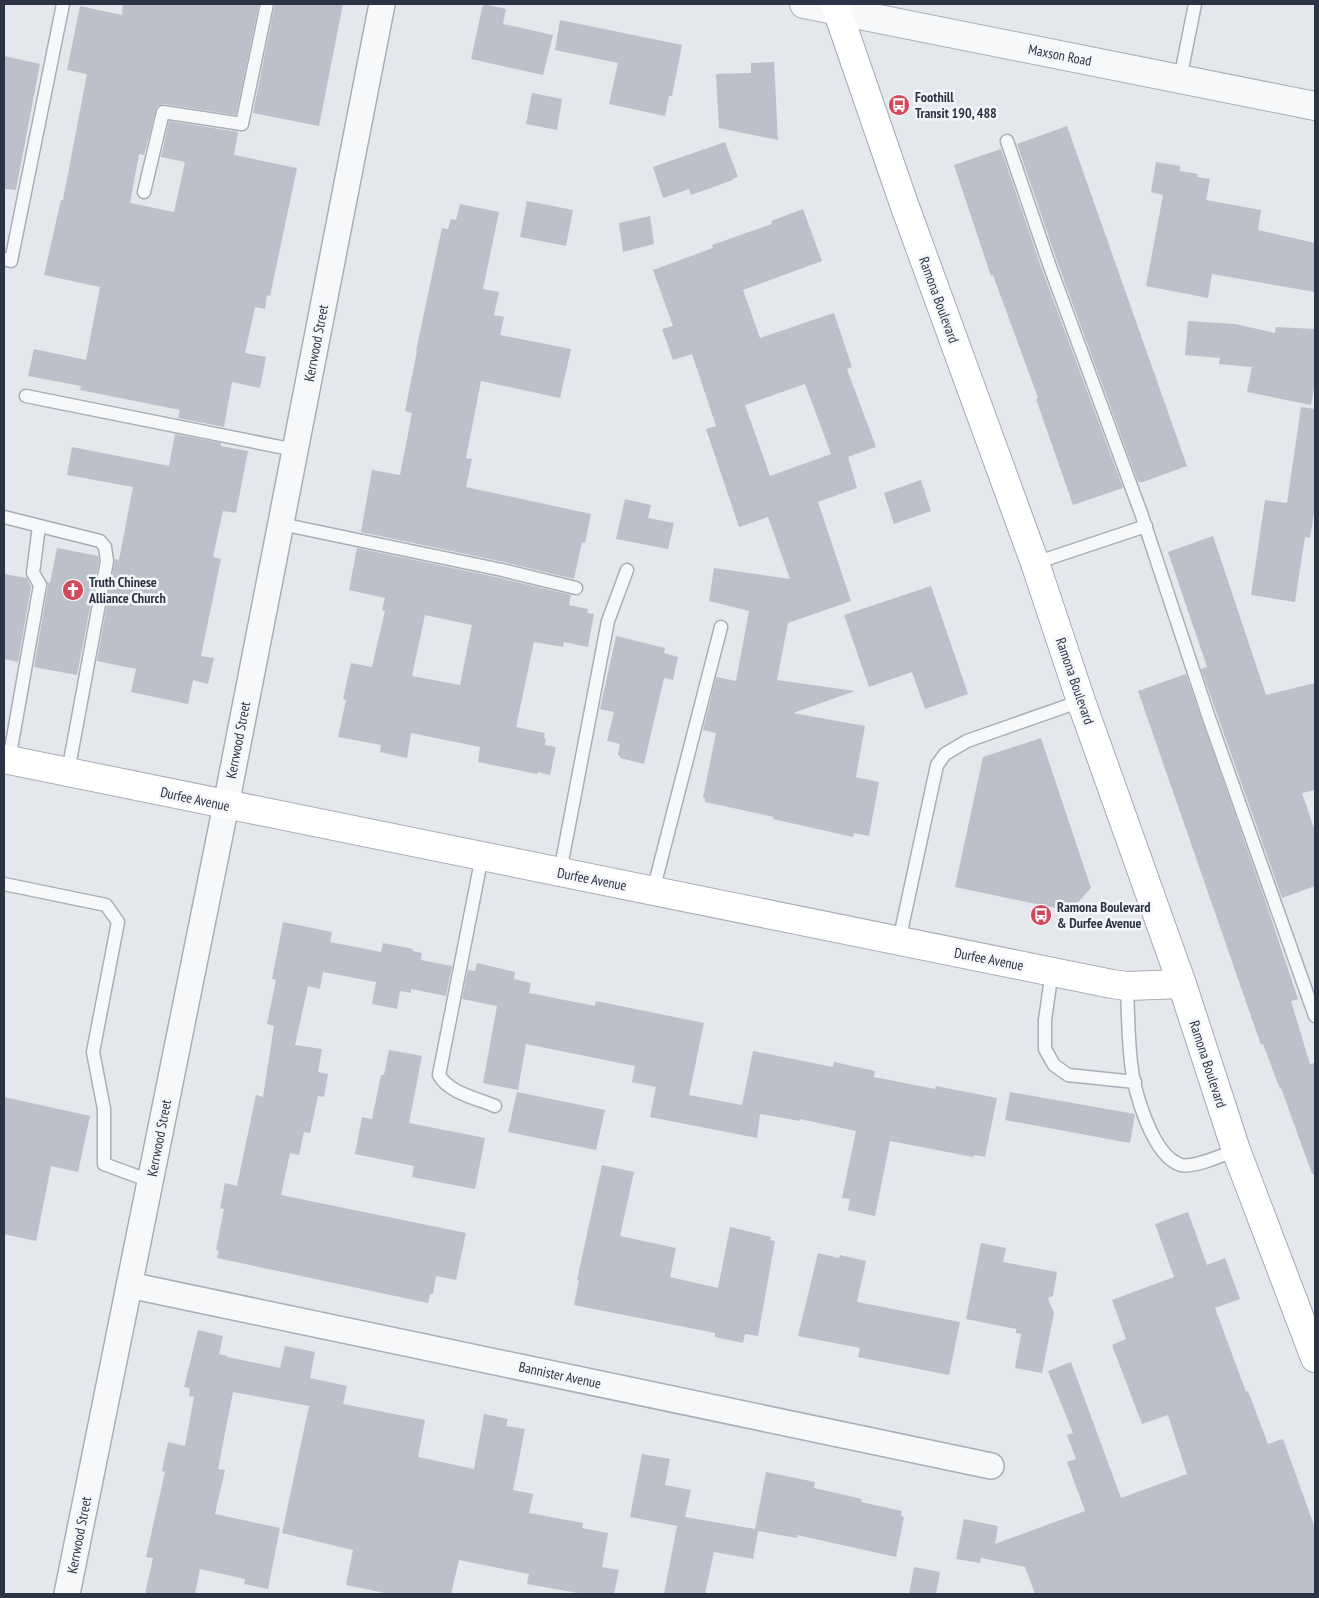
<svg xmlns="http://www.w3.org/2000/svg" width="1319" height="1598" font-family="'PT Sans Narrow',sans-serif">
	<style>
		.building { fill: #bbc0ca; fill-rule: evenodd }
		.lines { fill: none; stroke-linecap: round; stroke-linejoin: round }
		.service-casing { stroke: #a9aeb7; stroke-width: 15 }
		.minor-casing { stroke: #a9aeb7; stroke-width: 28 }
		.tertiary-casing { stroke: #a9aeb7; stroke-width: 30 }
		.secondary-casing { stroke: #a9aeb7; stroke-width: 30 }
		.primary-casing { stroke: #a3abb8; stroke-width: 30 }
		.service { stroke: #f7f8fa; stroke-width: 12 }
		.minor { stroke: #f7f8fa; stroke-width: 25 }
		.tertiary { stroke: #f7f8fa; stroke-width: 28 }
		.secondary { stroke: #fff; stroke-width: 28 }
		.primary { stroke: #fff; stroke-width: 28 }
		.labels { text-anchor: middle; stroke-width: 5; stroke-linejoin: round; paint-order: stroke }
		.street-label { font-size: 14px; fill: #2b3445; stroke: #f4f6f9 }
		.poi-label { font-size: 14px; font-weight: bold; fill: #2b3445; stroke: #f4f6f9; text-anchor: start }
	</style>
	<rect width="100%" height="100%" fill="#e4e7ec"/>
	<!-- building -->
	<path class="building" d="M123,4h136l-23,111 -72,-11 -7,2 -13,49 -5,-1 -9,49 44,9 11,-50 -24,-5 8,-36 69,11 -4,23 63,13 -27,128 -3,-1 -2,14 -10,-2 -10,46 21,4 -6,31 -28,-6 -8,45 -46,-9 2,-8 -100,-20 1,-4 -53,-10 6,-27 52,11 14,-73 -56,-12 17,-75h2l24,-126 -20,-4 13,-64 42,9z
		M275,4h68l-24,122 -66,-13z
		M483,4l23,5 -3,15 50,11 -10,40 -72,-16z
		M560,20l122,25 -10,51h-3l-4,20 -56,-12 9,-41 -63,-13z
		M4,56l36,8 -24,126 -12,-1z
		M774,62l4,78 -59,-12 -3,-54 35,-1v-10z
		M532,93l30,6 -5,31 -31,-6z
		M1067,126l120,340 -44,16h-5l-81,-221 -40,-117z
		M725,142l13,35 -6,2 1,1 -42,15 -2,-6 -26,9 -10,-31z
		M1001,149l40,118 82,221 -50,17 -37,-106 2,-1 -45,-123 -2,1 -37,-111z
		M1156,162l24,4v5l18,3 -1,3 13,2 -4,21 55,10 -3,20 57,13v49l-103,-18 -4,24 -62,-12 17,-91 -12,-3z
		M527,201l46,9 -7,36 -46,-9z
		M460,204l39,8 -16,77 16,3 -5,23 10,2 -4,18 71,14 -11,49 -79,-17 -15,77 6,1 -6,28 125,27 -6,29 -3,-1 -8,37 -70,-17 -143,-30 11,-62 28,5 12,-62 -7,-2 12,-60h-1l26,-123 6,1 3,-10 5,1z
		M803,209l19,52 -79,29 17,48 74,-25 18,54 -5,2 29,78 -28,10 9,31 -39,14 33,99 -63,22 -11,57 78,11 -62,22 72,13 -9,51 23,5 -10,54 -15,-3 -1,4 -80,-18 1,-2 -69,-15v-4h-2l13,-65 -13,-3 13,-53 20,4 13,-70 -40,-10 5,-33 76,11 -22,-62 -29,10 -33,-98 10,-3 -24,-72 -19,6 -11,-31 11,-3 -20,-56 60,-22 -1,-3 60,-21 -1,-3zM805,384l26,70 -61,22 -25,-71z
		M650,216l4,28 -31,8 -4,-29z
		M1188,321l47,3 40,9 1,-6 39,2v53l-4,23 -64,-13 5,-25 -33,-3 1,-6 -35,-3z
		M1301,407l14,2v98l-5,31 -5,-1 -10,65 -44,-7 14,-95 22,3z
		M175,434l46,9v3l27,5 -12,62 -13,-2 -10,46 8,2 -20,97 13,2 -6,26 -15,-4 -5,24 -57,-12 5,-23 -39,-8 18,-102 4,1 14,-73 -66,-12 5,-28 97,19z
		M921,480l10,31 -37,13 -10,-31z
		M625,499l26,6 -3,13 26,5 -6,26 -52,-10z
		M1213,536l53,159 49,-12v107l-13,3 13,38v55l-33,12 -81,-229 6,-2 -39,-115z
		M57,548l41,8 1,5 -22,114 -43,-8 14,-81 -1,-4 3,1z
		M357,548l143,30 71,17 -2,10 19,4 -1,4 7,1 -6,33 -24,-5 -1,5 -29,-5 -18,85 29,6 -1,5 2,1 -1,6 11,2 -6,28 -12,-3 -1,2 -59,-12 2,-15 -69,-14 -4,25 -27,-6 1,-7 -43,-8 8,-37 -3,-1 8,-36 21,4 13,-56 -3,-1 3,-12 -36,-8zM425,615l47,10 -12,60 -48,-9z
		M4,574l23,4 4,9 -13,75 -14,-3z
		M931,586l37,108 -43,15 -13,-37 -43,15 -25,-72z
		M616,636l49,12 -1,5 14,4 -5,23 -9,-2 -20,86 -24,-6v-2l-2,-1 2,-11 -13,-3 7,-29 -14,-3z
		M1186,674l80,229 32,96 -7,2 19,63 5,-1v111h-3l-31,-86 -1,1 -17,-45 -2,1 -123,-354z
		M1041,738l50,150 -21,23 -115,-24 28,-130z
		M283,922l49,10 -2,10 51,10 2,-9 30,6v2l9,2 -1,7 31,6 -6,30 -35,-7v4l-11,-2 -3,18 -25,-5 4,-22 -53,-10 -3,17 -12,-3 -13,59 27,4 -4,23 10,2 -4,23 -6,-1 -8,37 -6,-1 -5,23 -9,-2 -9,42 185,38 -10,47 -20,-4 -3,18h-3l-2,9 -211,-45 2,-7 -3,-1 8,-41 -4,-1 5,-25 12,3 19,-91 7,2 11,-71 -7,-2 9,-44 -4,-1z
		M477,963l38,9 -1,7 17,4 -2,10 66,13 1,-5 108,22 -15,72 53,10 11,-54 80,16 1,-5 41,9 -1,6 61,12 1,-3 61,12 -12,59 -11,-2 -1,2 -83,-16 -15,75 -27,-6 2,-11 -8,-1 14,-67 -56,-12v2l-40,-7 -3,24 -107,-21 6,-30 -24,-5 3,-16 -109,-22 -8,46 -35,-7 14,-77 -35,-7 6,-29 7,1z
		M389,1050l33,6 -13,67 76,15 -10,51 -63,-12 2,-11 -59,-12 7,-37 10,2 9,-44h3z
		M517,1092l88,18 -9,40 -88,-18z
		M1010,1092l125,22 -5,29 -125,-23z
		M4,1097l86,19 -12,56 -27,-6 -15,75 -32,-7z
		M602,1165l32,7 -14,64 56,12 -6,29 48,11 12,-61 41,10 -1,3 5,1 -17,95 -13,-2 -2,9 -28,-6v-4l-141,-28 5,-25h-2z
		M1188,1212l19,53 18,-7 15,41 -25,9 31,84 2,-1 20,53 15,-5 32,89v66h-280l-10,-27 -44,-9 -1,5 -24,-4 8,-40 34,7 -3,18 90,-33 -18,-49 9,-3 -9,-24 6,-2 -25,-62 23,-9 50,136 66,-24 -19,-59 -26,9 -30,-79 14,-6 -14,-39 62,-23 -19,-53z
		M981,1243l25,5 -3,14 54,10 -4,24 -5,2 6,15 -12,60 -27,-5 6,-34 -5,-1v-4l-50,-10z
		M818,1253l21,5 1,-3 26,6 -9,41 103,20 -11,53 -91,-18 2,-9 -62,-12z
		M198,1330l25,6 -4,18 8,2v1l53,11 5,-22 30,6 -5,26 37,8 -4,18 82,16 -7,37 56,12 10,-55 24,5 -2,7 19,3 -12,61 20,4 -4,19 54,10 -1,5 26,5 -6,34 17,3 -5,24h-30l-57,-10 2,-10 -70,-14 -8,34h-61l-44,-9 7,-35 -71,-17 27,-127 -76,-14 -15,77 7,1 -10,44 65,14 -12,61 -24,-5 1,-5 -45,-10 -5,25h-50l8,-36 -7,-1 19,-85 -3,-1 6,-29 17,4 9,-49 -5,-1 1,-8 -6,-1z
		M642,1454l28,5 -5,26 26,5 -6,27 70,12 11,-57 49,10 -1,6 48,11 -1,3 41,9 -1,5 3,1 -8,40 -99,-22v3l-39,-7 -5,28 -39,-7 -9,42h-41l13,-68 -47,-9z
		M914,1567l26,5 -4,22h-27z"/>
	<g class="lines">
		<!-- service casing -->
		<g class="service-casing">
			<path id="service" d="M1180,79l15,-75
				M1007,141l42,123 92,249 68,205 106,298
				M144,192l19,-80 79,12 25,-120
				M4,259l7,2 52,-257
				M26,396l269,54
				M4,517l96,24 5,6 2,14 -39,211
				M281,524l221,46 74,18
				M1035,563l111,-37
				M9,760l31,-175 -7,-12 6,-47
				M482,856l-43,219c10,18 37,23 56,31
				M560,872l48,-251 19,-51
				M4,884l102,21 12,17 -25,130 11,57v55l46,17
				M653,891l68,-264
				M899,941l38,-176 8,-11 22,-13 114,-40
				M1052,971l-7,49v29l9,16 14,10 67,7
				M1127,986c1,25 1,51 4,77 3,28 21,93 50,102 13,3 42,-10 55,-15"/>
		</g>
		<!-- minor casing -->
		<g class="minor-casing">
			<path id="minor" d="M129,1285l862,181
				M67,1594l159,-789 156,-801"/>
		</g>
		<!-- tertiary casing -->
		<g class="tertiary-casing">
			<path id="tertiary" d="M804,4l511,102"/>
		</g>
		<!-- secondary casing -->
		<g class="secondary-casing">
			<path id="secondary" d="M4,759l1108,225 15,2 55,-2"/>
		</g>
		<!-- primary casing -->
		<g class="primary-casing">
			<path id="primary" d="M835,4l69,200 131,359 46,138 101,283 54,166 79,208"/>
		</g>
		<!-- service -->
		<use href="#service" class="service"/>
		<!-- minor -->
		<use href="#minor" class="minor"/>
		<!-- tertiary -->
		<use href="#tertiary" class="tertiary"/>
		<!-- secondary -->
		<use href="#secondary" class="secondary"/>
		<!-- primary -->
		<use href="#primary" class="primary"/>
	</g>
	<!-- icons -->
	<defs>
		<g id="bus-disc" transform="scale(1.125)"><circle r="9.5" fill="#d1495b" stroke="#f4f6f9"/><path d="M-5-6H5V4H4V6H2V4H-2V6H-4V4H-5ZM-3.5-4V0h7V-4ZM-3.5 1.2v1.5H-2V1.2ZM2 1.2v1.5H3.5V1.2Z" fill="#fff"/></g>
		<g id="church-disc" transform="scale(1.125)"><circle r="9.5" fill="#d1495b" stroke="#f4f6f9"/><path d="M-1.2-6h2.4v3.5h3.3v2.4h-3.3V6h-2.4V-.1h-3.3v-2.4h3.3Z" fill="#fff"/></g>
	</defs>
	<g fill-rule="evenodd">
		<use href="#bus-disc" x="899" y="105"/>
		<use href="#church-disc" x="73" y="590"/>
		<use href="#bus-disc" x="1041" y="915"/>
	</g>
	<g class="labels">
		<!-- street labels -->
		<g class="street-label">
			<text transform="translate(1060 55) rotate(11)" y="5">Maxson Road</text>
			<text transform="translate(939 300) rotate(70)" y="5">Ramona Boulevard</text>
			<text transform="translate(316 343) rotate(-79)" y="5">Kerrwood Street</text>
			<text transform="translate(1075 681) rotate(71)" y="5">Ramona Boulevard</text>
			<text transform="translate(238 740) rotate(-79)" y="5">Kerrwood Street</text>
			<text transform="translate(195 799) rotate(12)" y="5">Durfee Avenue</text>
			<text transform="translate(592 879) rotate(11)" y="5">Durfee Avenue</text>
			<text transform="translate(989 959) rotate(11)" y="5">Durfee Avenue</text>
			<text transform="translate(1208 1064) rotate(72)" y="5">Ramona Boulevard</text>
			<text transform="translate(159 1138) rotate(-79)" y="5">Kerrwood Street</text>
			<text transform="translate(560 1375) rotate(12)" y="5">Bannister Avenue</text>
			<text transform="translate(79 1535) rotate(-79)" y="5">Kerrwood Street</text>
		</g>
		<!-- poi labels -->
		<g class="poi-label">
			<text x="915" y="102">Foothill<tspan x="915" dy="16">Transit 190, 488</tspan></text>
			<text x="89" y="587">Truth Chinese<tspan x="89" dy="16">Alliance Church</tspan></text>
			<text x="1057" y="912">Ramona Boulevard<tspan x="1057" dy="16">&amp; Durfee Avenue</tspan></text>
		</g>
	</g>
	<!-- border -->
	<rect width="1319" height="1598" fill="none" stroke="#2b3445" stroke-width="10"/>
</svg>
